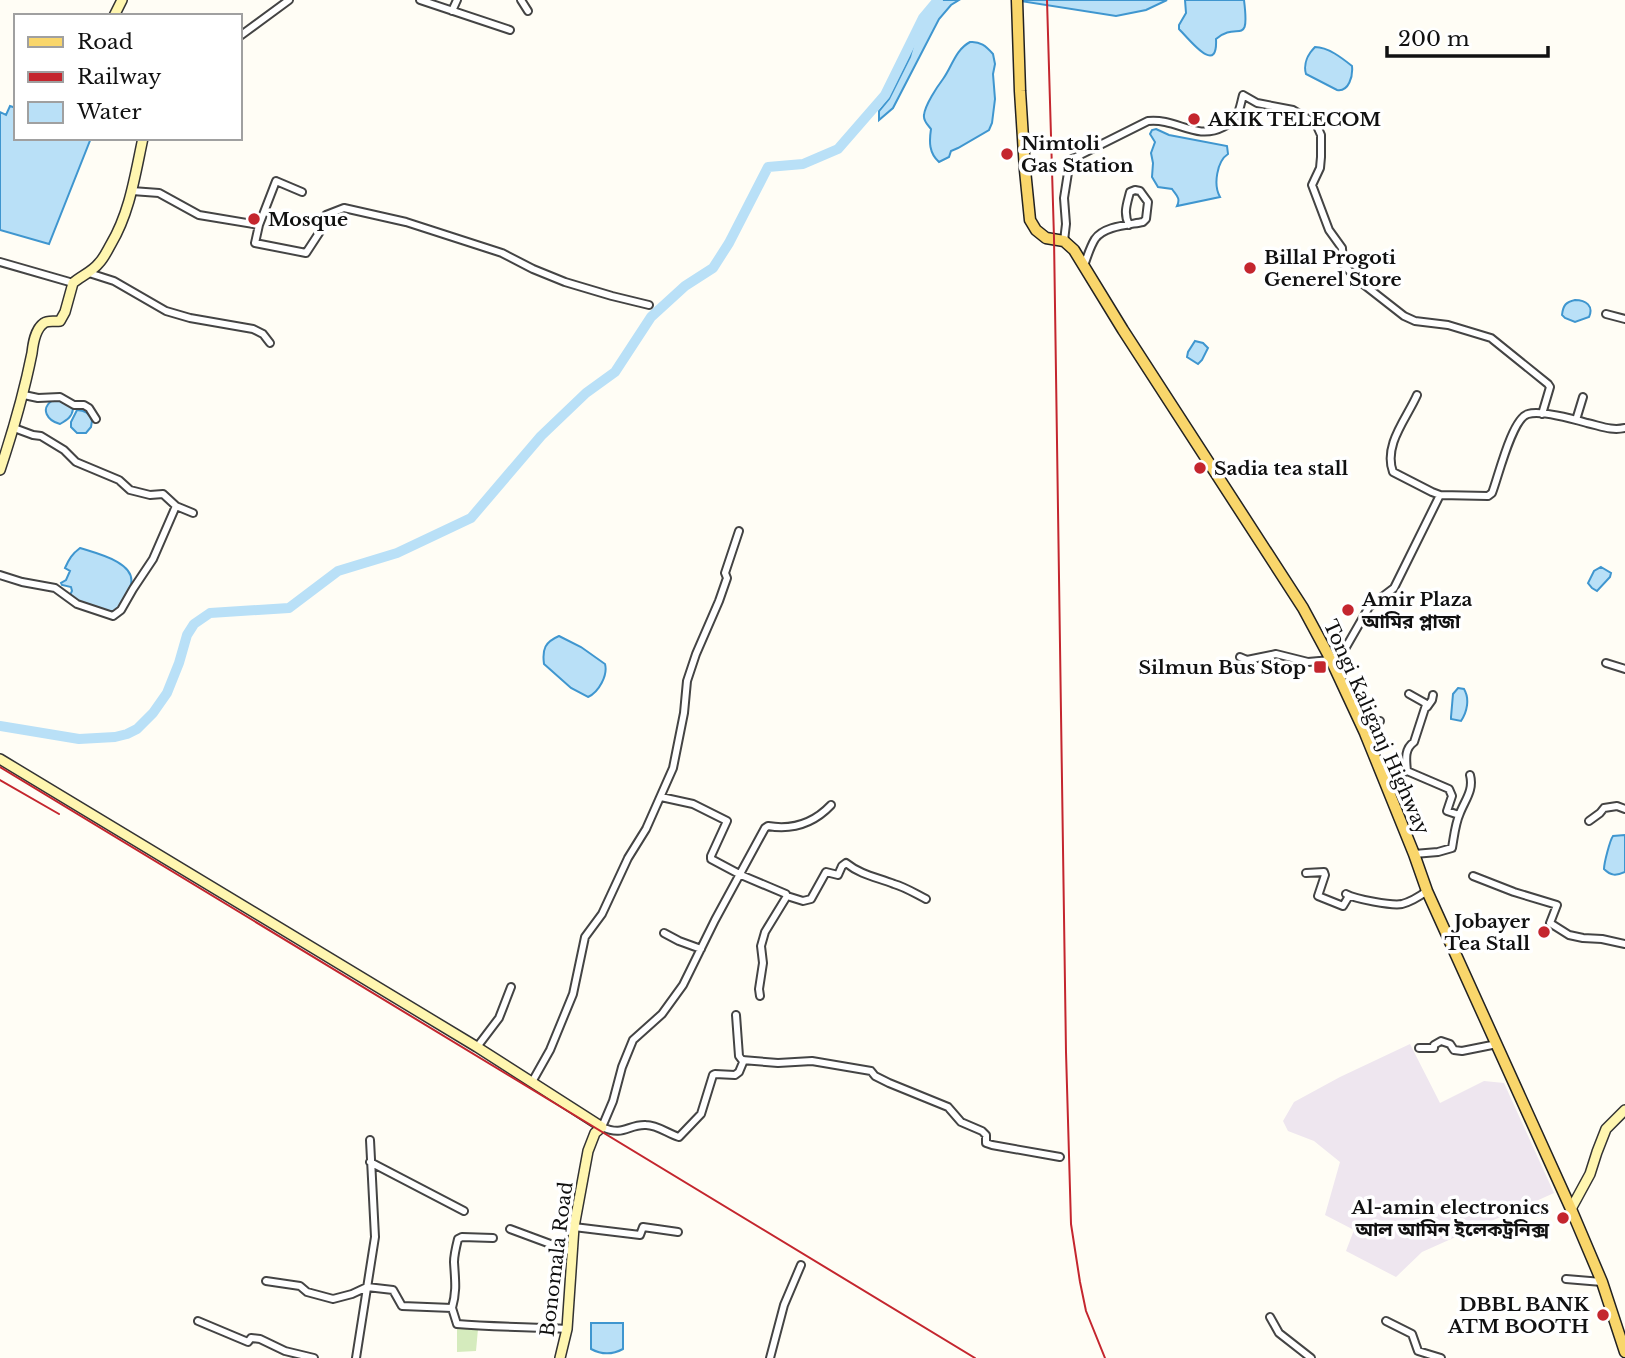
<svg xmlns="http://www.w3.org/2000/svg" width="1625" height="1358" font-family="'Libre Baskerville','Noto Sans Bengali',serif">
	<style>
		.industrial { fill: #eee6ef }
		.green { fill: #d5ebbd }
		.water { fill: #b9e0f7; stroke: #3f96cf; stroke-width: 2 }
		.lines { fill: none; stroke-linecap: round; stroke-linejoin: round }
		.river { stroke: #b9e0f7; stroke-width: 10 }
		.street-casing { stroke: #444; stroke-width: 10 }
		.secondary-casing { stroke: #333; stroke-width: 12 }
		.primary-casing { stroke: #222; stroke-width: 13 }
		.street { stroke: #fff; stroke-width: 6 }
		.secondary { stroke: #fff6b0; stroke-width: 9 }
		.primary { stroke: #f9d66b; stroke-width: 10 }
		.rail { stroke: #c4262e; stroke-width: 2 }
		.poi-dot { fill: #c4262e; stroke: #fff; stroke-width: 2.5 }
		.labels { text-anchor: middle; stroke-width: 7; stroke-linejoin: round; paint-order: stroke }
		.poi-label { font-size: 19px; font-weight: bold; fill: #111; stroke: #fff; text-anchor: start }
		.street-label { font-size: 19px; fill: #111; stroke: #fff }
	</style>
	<rect width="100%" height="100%" fill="#fffdf5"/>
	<!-- industrial -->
	<path class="industrial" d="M1410,1044l30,59 44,-22 20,2 50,110 -132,59 -26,25 -50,-26 8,-21 -29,-15 15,-53 -26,-21 -26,-10 -5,-10 11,-19 46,-25z"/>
	<!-- green -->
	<path class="green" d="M457,1329h21l-2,22 -19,1z"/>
	<!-- water -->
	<path class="water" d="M938,0h21l-8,5 -12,14 -46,89 -14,12v-9l10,-12 21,-42 7,-25z
		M1014,0h153l-21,10 -30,6z
		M1185,0h59c6,49 -6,20 -28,39 2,38 -27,0 -37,-10v-4l7,-12z
		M970,42c10,-1 16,4 23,12l2,10 -2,10 2,25 -3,24 -3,7 -31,18 -7,3 -2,6 -10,5c-10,-9 -10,-20 -8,-33 -3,-4 -8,-8 -7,-14 1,-10 13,-28 19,-36 9,-12 12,-29 27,-37z
		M1315,47c13,0 27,11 37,19 1,10 -3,26 -15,24l-31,-16c-3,-10 2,-20 9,-27z
		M10,106l6,2v30h75l-42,106 -49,-14v-118l6,3z
		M1156,129l13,6 58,11 1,8c-11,7 -15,31 -8,43l-43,9c4,-8 -1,-11 -5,-17l-14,-2 -6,-10 1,-14 -2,-10 4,-11 -5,-8 2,-4z
		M1575,300c11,0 19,6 14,17l-14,5 -10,-4 -3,-3c1,-10 4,-13 13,-15z
		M1195,341l8,2 5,5 -6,12 -4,4 -11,-7 1,-5z
		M53,400c9,-1 14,2 20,9 -1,8 -6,11 -13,15 -12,-3 -21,-15 -7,-24z
		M77,410c8,0 13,4 15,11l-1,6 -5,6h-9l-6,-6v-5z
		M80,548c15,5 56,14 51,36 -1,4 -3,7 -5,11 -3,7 -6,13 -12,19l-32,-10 -12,-9 2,-4 -1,-4 -9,-2 -1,-2 5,-3 4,-9 -5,-3c4,-9 7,-14 15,-20z
		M1601,567l10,6 -1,4 -13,14 -5,-3 -4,-5 6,-12z
		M559,636l22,11 24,17c3,11 -6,28 -17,33l-17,-9 -27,-24c-2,-15 1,-22 15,-28z
		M1458,688l6,1c6,10 3,23 -3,32l-10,-2v-2l2,-23z
		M1625,835v37c-9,4 -14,4 -21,-3 0,-6 6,-29 9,-33z
		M591,1323h32v26c-11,6 -21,6 -32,0z"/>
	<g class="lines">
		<!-- river -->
		<path class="river" d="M0,726l79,13 36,-2 12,-3 10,-5 16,-16 14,-20 12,-30 8,-28 7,-11 16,-11 79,-5 49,-37 59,-18 74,-35 70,-82 45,-43 29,-21 36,-55 34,-31 28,-18 16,-25 39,-76 35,-3 35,-15 47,-54 38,-77 15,-18"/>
		<!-- street casing -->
		<g class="street-casing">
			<path id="street" d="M420,0l90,30
				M521,0l7,11
				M452,11l5,-11
				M240,36l49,-36
				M132,191l27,2 40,22 60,10 -4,18 51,10 15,-23 5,-15 18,-7 62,14 96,31 31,16 32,13 47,14 37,9
				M259,225l17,-44 26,11
				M1064,241l2,-17 -2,-26 6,-38 78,-39c29,-3 48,20 75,6 5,-2 10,-6 13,-11 4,-5 5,-14 7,-21l14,8 36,7 23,14 5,11v22l-1,11 -8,17 17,45 13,18 1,16 15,16 46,36 11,5 33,4 43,13 57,46 2,3 -8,27
				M0,262l73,21
				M1084,266c3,-9 6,-19 11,-27 9,-13 33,-14 48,-17l3,-3 2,-17 -8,-11 -5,-1 -5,2c-3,12 -7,21 -1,33
				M89,273l25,8 52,30 24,7 63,11 10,5 7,9
				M1606,314l19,5
				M24,395l14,3 22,-1 14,8h10l5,3 7,11
				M1576,420l7,-23
				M14,428l19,7 8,1 23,14 12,12 43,18 11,10 20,5 13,-1 13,12 17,7
				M1440,495l48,1 4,-3c6,-15 20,-75 36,-79 14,-4 45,5 59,9 14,3 24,8 38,5
				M0,575l22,7 33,6 22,16 36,12 8,-6 12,-21 20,-30 23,-53
				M1240,657l7,3 29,-6 32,8 23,-2
				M1606,663l19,6
				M1334,668l35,-61 25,-19 46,-93 -8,-3 -39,-20c-10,-27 14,-54 24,-77
				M1427,707l5,-7 1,-5
				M1359,720l21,1
				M1407,771c-1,-11 -3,-22 7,-29l12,-37 -1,-2 -16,-9
				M1384,780l23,-9 42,18 3,7 -5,15 12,4
				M661,797l32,7 34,17 -16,35v3l30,16 45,19 1,2 -22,36 -4,14 2,17 -4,26 1,7
				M1589,821l11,-8 4,-5 13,-2 8,3
				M1414,854l24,-2 14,-4c2,-11 3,-24 8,-35 5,-13 14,-23 10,-38
				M1306,873l18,-1 1,3 -7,21 25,10 6,-10
				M1473,876l41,16 43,13 -7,18 19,12 14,3 19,1 23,5
				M1346,894c9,5 46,12 56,10 8,-2 18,-8 25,-13
				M787,896l16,5 8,-2 15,-27 12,3 4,-9 4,-3c15,12 30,14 48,21 11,3 22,10 32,15
				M664,933l15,8 22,8
				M736,1015l3,41 3,4 36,3 34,-2 59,10 4,5 14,7 59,24 13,15 21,9 4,4v8l6,2 68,12
				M477,1047l22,-29 12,-31
				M1419,1048h15v-3l7,-4 9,3 4,6 8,1 35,-7
				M744,1060l-5,12 -4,3 -20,-1 -2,1 -12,39 -22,23c-11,-3 -21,-12 -33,-12 -18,-1 -22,12 -44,2l11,-26 9,-34 11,-27 29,-26 21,-29 32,-65 50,-92 3,-2c24,4 46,-3 63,-21
				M532,1082l18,-32 23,-56 12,-57 17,-23 26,-56 18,-29 27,-61 11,-55 3,-32 9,-27 23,-53 8,-23 -2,-5 14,-42
				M370,1162l94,49
				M574,1227l66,8 3,-8 35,5
				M510,1229l62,23
				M1566,1279l36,3
				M266,1281l34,5 7,6 26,7 19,-5 15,-7 26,3 9,16 50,2 5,16c37,3 73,3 110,5
				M452,1308c5,-18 3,-28 2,-46 0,-7 2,-15 4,-23l4,-2 31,1
				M1270,1317l9,16 32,25
				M198,1321l50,21 3,-4 9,1 25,12 29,7
				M1386,1321l26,13 6,17 23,7
				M356,1358l19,-121 -5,-97
				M770,1358l14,-53 17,-40"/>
		</g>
		<!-- secondary casing -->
		<g class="secondary-casing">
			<path id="secondary" d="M114,16l8,-16
				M0,470c13,-39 24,-77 32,-117 1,-9 3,-24 12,-30 4,-3 11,-1 16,-2l5,-9 8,-29c8,-7 19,-11 26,-20 5,-5 8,-12 12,-19 19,-32 24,-69 32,-106
				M0,759l477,288 125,80 -7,6 -7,18 -14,76 -7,102 -7,29
				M1571,1209l19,-35 7,-22 9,-23 19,-19"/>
		</g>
		<!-- primary casing -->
		<g class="primary-casing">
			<path id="primary" d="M1017,0l3,91 5,79 5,50 6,10 10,8 18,3 10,9 49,80 180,278 28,52 34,73 49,121 13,37 144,318 31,73 23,70"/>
		</g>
		<!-- street -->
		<use href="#street" class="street"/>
		<!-- secondary -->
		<use href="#secondary" class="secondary"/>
		<!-- primary -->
		<use href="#primary" class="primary"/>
		<!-- rail -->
		<path class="rail" d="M1047,0l7,238 12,814 5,172 9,58 6,29 19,47
			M0,767l975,591
			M0,780l59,34"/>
	</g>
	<!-- markers -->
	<g class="poi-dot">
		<circle cx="1194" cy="119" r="7"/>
		<circle cx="1007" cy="154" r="7"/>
		<circle cx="254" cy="219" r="7"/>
		<circle cx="1250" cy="268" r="7"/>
		<circle cx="1200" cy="468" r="7"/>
		<circle cx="1348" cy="610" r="7"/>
		<rect x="1313" y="660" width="14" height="14" rx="3.5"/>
		<circle cx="1544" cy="932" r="7"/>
		<circle cx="1563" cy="1218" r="7"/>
		<circle cx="1603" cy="1315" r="7"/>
	</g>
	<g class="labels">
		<!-- poi labels -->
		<g class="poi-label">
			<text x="1208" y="126">AKIK TELECOM</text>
			<text x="1021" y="150">Nimtoli<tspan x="1021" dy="22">Gas Station</tspan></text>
			<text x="268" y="226">Mosque</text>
			<text x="1264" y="264">Billal Progoti<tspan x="1264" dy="22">Generel Store</tspan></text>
			<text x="1214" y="475">Sadia tea stall</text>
			<text x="1362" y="606">Amir Plaza<tspan x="1362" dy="22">আমির প্লাজা</tspan></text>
			<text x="1306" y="674" text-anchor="end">Silmun Bus Stop</text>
			<text x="1530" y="928" text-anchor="end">Jobayer<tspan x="1530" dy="22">Tea Stall</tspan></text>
			<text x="1549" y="1214" text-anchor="end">Al-amin electronics<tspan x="1549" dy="22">আল আমিন ইলেকট্রনিক্স</tspan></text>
			<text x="1589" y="1311" text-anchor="end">DBBL BANK<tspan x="1589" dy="22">ATM BOOTH</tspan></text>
		</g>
		<!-- street labels -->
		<g class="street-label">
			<text transform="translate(1377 727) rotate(66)" y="7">Tongi Kaliganj Highway</text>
			<text transform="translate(556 1259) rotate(-83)" y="7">Bonomala Road</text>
		</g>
	</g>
	<!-- legend -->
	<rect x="14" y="14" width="228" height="126" fill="#ffffff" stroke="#a0a0a0" stroke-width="2"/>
	<rect x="28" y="37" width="35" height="10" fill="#f9d66b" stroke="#a0a0a0" stroke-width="2"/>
	<text x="77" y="49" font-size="21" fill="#111111">Road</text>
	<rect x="28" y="72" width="35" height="10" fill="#c4262e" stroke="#a0a0a0" stroke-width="2"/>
	<text x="77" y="84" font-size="21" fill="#111111">Railway</text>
	<rect x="28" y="102" width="35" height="21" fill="#b9e0f7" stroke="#a0a0a0" stroke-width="2"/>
	<text x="77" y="119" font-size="21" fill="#111111">Water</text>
	<!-- scale -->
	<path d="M1387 46v10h161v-10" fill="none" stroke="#111111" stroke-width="3.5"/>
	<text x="1398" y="46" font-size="21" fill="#111111" stroke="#ffffff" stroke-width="5" paint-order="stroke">200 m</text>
</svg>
